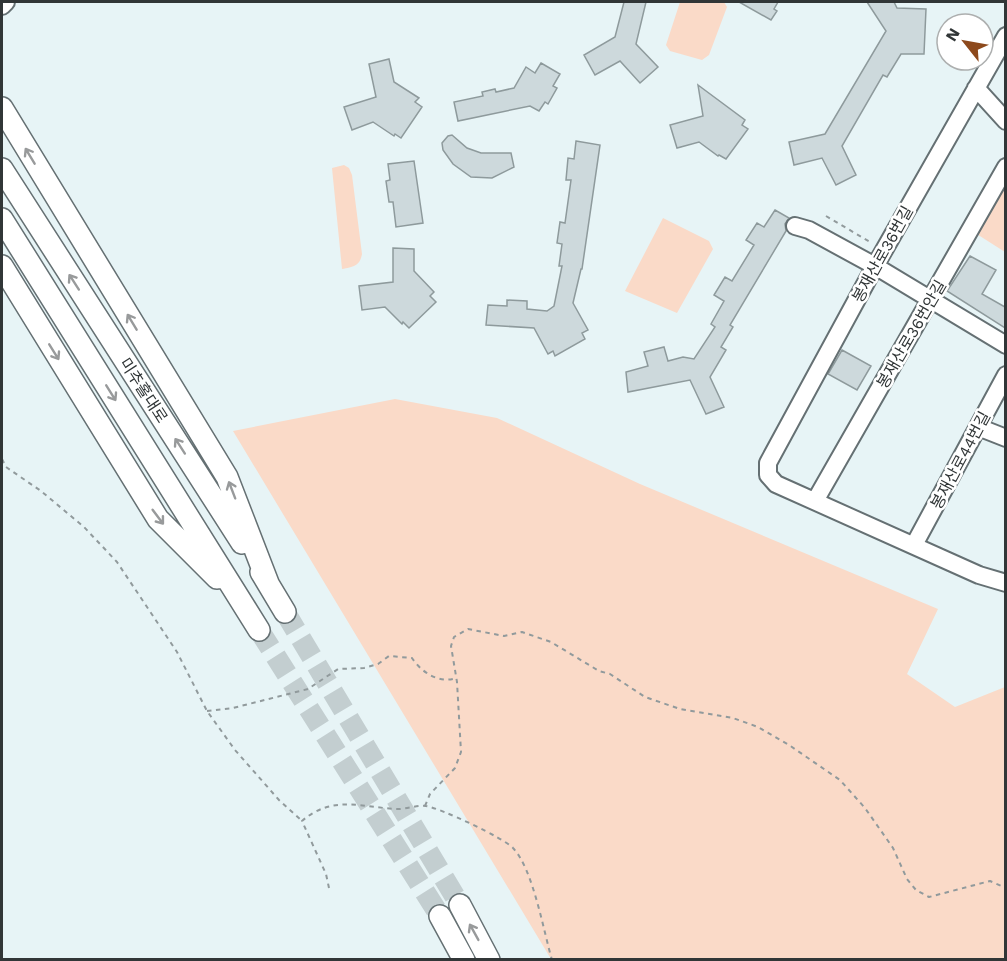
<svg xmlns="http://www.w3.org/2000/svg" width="1007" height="961" font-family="'Work Sans','Noto Sans KR',sans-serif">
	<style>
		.green { fill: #fadac8 }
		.building { fill: #cdd9dc; stroke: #8e9a9c; stroke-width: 1.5 }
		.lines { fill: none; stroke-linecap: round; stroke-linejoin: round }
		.major-tunnel { stroke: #c3ced0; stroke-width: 21; stroke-dasharray: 21 10; stroke-linecap: butt }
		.minor-casing { stroke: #657073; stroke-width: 20 }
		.major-casing { stroke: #657073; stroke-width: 24 }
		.path { stroke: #919a9c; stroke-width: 2; stroke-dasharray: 4.5 4.5; stroke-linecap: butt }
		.minor { stroke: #fff; stroke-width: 16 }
		.major { stroke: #fff; stroke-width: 21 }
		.oneway { stroke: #989a9b }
		.labels { text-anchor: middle; stroke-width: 5; stroke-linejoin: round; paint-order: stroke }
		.street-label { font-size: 16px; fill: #313637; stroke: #fff }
	</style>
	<rect width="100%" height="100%" fill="#e7f4f6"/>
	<!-- green -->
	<path class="green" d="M680,2h44l3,5 -18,48 -7,5 -32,-9 -4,-6z
		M344,165l5,3 3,7 10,79c-2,12 -9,13 -20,15l-10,-101z
		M1005,171v81l-33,-21z
		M663,218l46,23 4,8 -36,64 -52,-22z
		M395,399l102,19 143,66 298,125 -31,65 48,33 50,-20v272h-454l-318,-528z"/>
	<!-- building -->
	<path class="building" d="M624,2h22l-10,42 22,23 -18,16 -20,-22 -25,14 -11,-20 31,-18z
		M739,2h39l-4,7 3,2 -6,9z
		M867,2h27l3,6 29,1 -2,45h-23l-14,23 -4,-2 -41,71 14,29 -20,10 -14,-27 -28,7 -5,-23 36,-8 61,-103z
		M389,59l5,23 25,16 -4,4 7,5 -21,31 -6,-4 -1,2 -21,-14 -21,8 -8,-23 32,-10 -7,-33z
		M541,63l19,11 -7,12 4,2 -9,16 -3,-2 -6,9 -9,-5 -72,15 -4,-19 29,-6 -1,-4 13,-3 1,3 18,-4 12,-21 9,6z
		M698,85l47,35 -3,5 6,4 -22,30 -7,-4 -1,1 -19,-14 -22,6 -7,-23 33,-9z
		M452,135l15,13 14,5h30l3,14 -22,11 -21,-1 -18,-13 -10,-14 -1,-7 6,-7z
		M576,141l24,4 -18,124h-1l-8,34 15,27 -6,3 3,6 -30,17 -2,-5 -5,3 -14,-26 -48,-3 2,-20 19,1v-6l20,1v8l20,2 7,-5 8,-40h-3l3,-22 -5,-1 3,-21 5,1 6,-43h-5l2,-22 6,1z
		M414,161l9,62 -27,4 -3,-25h-4l-3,-21 4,-1 -2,-16z
		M775,210l14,8 -4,6 1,7 -56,94 3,2 -12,20 5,3 -16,27 14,30 -18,7 -16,-34 -62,12 -2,-20 22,-6 -4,-14 20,-5 4,14 15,-4 11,2 21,-32 -4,-3 13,-23 -10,-6 11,-18 7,4 22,-36 -8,-5 11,-17 7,4z
		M393,248l21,1v22l20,21 -4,4 6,6 -27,26 -6,-6 -1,2 -17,-17 -23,3 -3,-24 34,-4z
		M970,256l26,14 -14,24 23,13v21l-58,-37z
		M842,350l29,16 -14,24 -29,-16z"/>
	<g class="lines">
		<!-- major-tunnel -->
		<path class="major-tunnel" d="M285,612l175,293
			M259,630l181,286"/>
		<!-- minor casing -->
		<g class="minor-casing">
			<path id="minor" d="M2,6l4,-4
				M1006,36l-131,230 -107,197v12l8,9 203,91 27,8
				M976,88l30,33
				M795,226l14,4 66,36 131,79
				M978,427l28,11
				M815,501l191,-334
				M914,545l92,-170"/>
		</g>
		<!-- major casing -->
		<g class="major-casing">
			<path id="major" d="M2,108l225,369 41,106
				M2,169l240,374
				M2,219l257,411
				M2,266l156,253 59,59
				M261,572l24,40
				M460,905l29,55
				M440,916l24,44"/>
		</g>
		<!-- path -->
		<path class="path" d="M826,216l44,26
			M2,459l4,8 35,24 43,36 33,35 60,90 30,59 28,39 44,50 23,21
			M207,711l26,-3 75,-19 30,-20 26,-1 14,-4 11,-8 23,2c9,14 27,26 44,20
			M425,806l5,-12 25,-26 6,-16 -4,-70 -6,-36 3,-9 14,-8 36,7 18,-4 29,10 48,29 11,3 35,23 35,12 53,9 25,9 31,18 51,35 25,28 28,40 14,31 9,11 13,7 61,-16 16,7
			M329,888l-3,-14 -24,-53c31,-27 61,-13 96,-12 9,0 19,-4 28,-3 14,2 78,32 87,42 20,21 30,81 39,112"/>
		<!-- minor -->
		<use href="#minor" class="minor"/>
		<!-- major -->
		<use href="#major" class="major"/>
	</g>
	<!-- one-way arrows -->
	<defs><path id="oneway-shaft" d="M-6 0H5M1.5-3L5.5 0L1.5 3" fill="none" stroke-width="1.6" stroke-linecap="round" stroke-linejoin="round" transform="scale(1.5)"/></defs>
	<g class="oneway">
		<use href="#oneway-shaft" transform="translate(30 156) rotate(-121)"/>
		<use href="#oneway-shaft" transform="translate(74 282) rotate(-123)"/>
		<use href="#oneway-shaft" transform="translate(132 322) rotate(-121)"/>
		<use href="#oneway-shaft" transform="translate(54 352) rotate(58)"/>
		<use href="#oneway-shaft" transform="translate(111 393) rotate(58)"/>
		<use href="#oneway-shaft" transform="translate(180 446) rotate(-123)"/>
		<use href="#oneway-shaft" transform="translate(232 490) rotate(-111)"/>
		<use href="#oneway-shaft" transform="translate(158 517) rotate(53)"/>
		<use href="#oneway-shaft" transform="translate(474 932) rotate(-119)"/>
	</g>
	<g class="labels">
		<!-- street labels -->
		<g class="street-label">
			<text transform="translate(882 254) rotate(-61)" y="6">봉재산로36번길</text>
			<text transform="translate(911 334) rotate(-60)" y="6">봉재산로36번안길</text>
			<text transform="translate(144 390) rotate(57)" y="6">미추홀대로</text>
			<text transform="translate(960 460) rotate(-62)" y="6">봉재산로44번길</text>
		</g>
	</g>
	<!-- border -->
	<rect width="1007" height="961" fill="none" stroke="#313637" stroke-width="6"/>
	<!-- north arrow -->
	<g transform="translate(965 42) rotate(301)"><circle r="28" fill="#ffffff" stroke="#adafaf" stroke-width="1.5"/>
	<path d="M0-4.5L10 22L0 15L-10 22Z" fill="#8d491c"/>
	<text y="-9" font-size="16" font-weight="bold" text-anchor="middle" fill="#313637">N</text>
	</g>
</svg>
